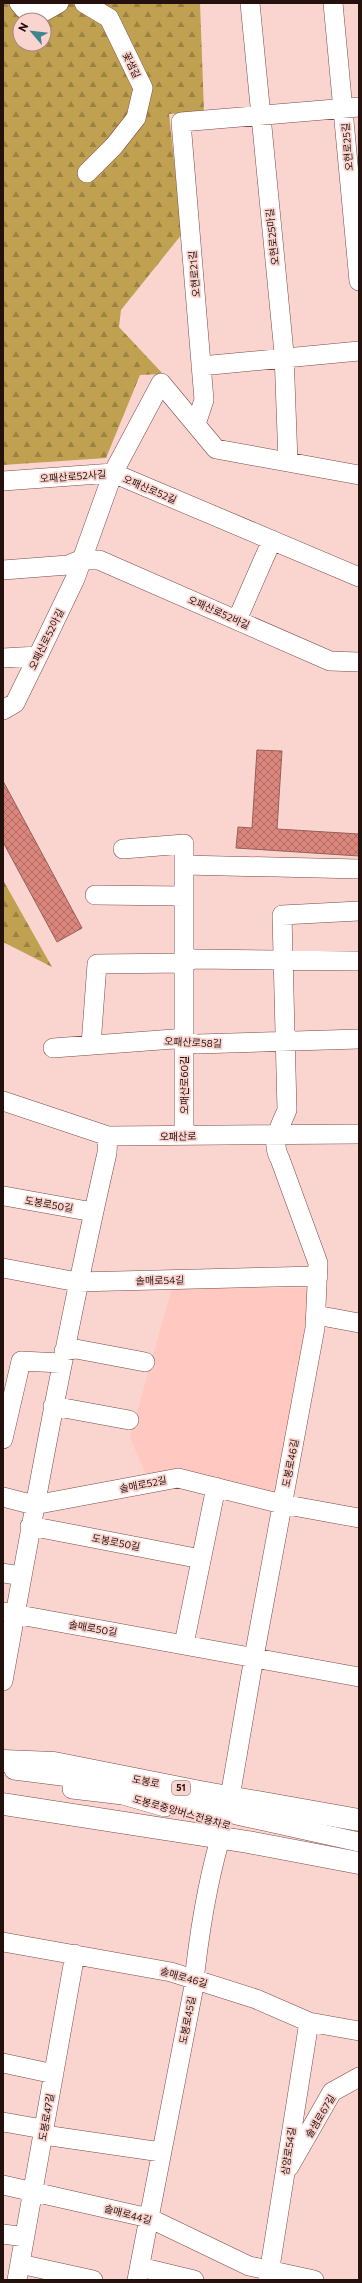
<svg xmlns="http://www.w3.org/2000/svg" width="362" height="2283" font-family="Commissioner,'Noto Sans KR',sans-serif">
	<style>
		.built { fill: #ffc8c0 }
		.forest { fill: url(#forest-firs); fill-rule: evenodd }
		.building { fill: url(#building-cross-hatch); stroke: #956059 }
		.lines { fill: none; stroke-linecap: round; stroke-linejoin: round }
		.minor-casing { stroke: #7c4943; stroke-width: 20 }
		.major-casing { stroke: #7c4943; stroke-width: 23 }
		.minor { stroke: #fff; stroke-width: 19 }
		.major { stroke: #fff; stroke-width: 22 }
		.labels { text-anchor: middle; stroke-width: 3.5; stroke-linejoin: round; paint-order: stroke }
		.shield { fill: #fad5d0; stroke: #644b48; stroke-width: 1 }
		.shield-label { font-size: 9px; font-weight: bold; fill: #24100d }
		.street-label { font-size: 10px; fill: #24100d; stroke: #fad5d0 }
	</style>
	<defs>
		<pattern id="forest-firs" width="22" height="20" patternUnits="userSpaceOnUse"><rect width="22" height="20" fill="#c0a152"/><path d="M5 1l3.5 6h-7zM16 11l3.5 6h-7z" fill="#9c8242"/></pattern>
		<pattern id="building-cross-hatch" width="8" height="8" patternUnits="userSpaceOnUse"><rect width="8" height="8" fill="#da867c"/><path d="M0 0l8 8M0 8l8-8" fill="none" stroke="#b16c64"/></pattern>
	</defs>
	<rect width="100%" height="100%" fill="#fad5d0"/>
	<!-- built -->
	<path class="built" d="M172,1288h140l-34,205 -101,-24 -31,6 -16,-38z"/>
	<!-- forest -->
	<path class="forest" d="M3,3h197l4,109 -35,2 13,120 -61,76 -2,17 44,47 -23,1 -34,83 -103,7zM20,20h24v24h-24z
		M3,880l49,87 -49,-25z"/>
	<!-- building -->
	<path class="building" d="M257,750l25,1 -5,78 82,5v22l-123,-8 2,-21 14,1z
		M3,781l79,147 -25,14 -54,-100z"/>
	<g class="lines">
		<!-- minor casing -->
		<g class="minor-casing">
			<path id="minor" d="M19,3l5,6 21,2 14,-8
				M84,3l25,15 34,70 -7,30 -22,28 -27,27
				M250,3l34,350 4,109
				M333,3l26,278
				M201,366l158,-15
				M196,424l8,-24 -23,-278 178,-15
				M3,481l110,-8 246,104
				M3,570l65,-5 12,-5h19l231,101 29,1
				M237,620l35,-80
				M3,658l35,-2
				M3,710l12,-7 23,-47 37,-77 38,-106 48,-90 55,66 143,26
				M123,849l61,-5v291
				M184,865l175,4
				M95,895l89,1
				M91,1045l6,-81 87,-1 10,-4 165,2
				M53,1048l121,-9 23,5 162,-5
				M3,1101l105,35 251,-2
				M4,1196l89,16
				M3,1268l74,14 241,-6
				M316,1315l43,8
				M64,1351l12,-2 69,13
				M53,1406l76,14
				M3,1439l18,-78 40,2
				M3,1497l31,8 144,-27 104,26 77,14
				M30,1526l171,33
				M3,1573l18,3
				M3,1612l356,65
				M184,1644l32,-157
				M3,1681c32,-177 64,-353 104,-528l1,-17
				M14,1770l79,10
				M72,1789l51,6 42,12
				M150,1792l91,24 118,26
				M230,1797l24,-140 61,-329 3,-65 -38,-104c-10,-17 0,-32 7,-49l-5,-195 77,-4
				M3,1942l168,30 85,27 53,23 50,9
				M3,2063l51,11
				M3,2122l34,6 14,8 110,16
				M289,2167l43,-75 27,-15
				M3,2185l146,33 100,48 65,14
				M3,2234l22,3
				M20,2264l73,16
				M140,2267l54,13
				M17,2280l58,-326
				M137,2280l56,-289c5,-50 13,-103 27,-152
				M268,2280l41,-258"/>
		</g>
		<!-- major casing -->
		<g class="major-casing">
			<path id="major" d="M3,1761l51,2 146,29 159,28
				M3,1804l245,38 111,21"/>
		</g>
		<!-- minor -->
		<use href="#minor" class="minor"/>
		<!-- major -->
		<use href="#major" class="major"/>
	</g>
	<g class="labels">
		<!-- shield labels -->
		<rect class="shield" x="172" y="1781" width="18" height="14" rx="3"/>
		<g class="shield-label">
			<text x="181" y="1791">51</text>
		</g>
		<!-- street labels -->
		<g class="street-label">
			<text transform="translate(132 65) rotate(65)" y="4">꽃샘길</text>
			<text transform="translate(347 147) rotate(-95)" y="4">오현로25길</text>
			<text transform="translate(272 237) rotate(-96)" y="4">오현로25마길</text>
			<text transform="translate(194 274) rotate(-95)" y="4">오현로21길</text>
			<text transform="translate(73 476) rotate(-4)" y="4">오패산로52사길</text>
			<text transform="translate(150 489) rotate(23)" y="4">오패산로52길</text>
			<text transform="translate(219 612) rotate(24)" y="4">오패산로52바길</text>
			<text transform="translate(46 639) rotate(-64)" y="4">오패산로52아길</text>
			<text transform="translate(193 1042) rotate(3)" y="4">오패산로58길</text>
			<text transform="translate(184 1085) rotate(-90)" y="4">오패산로60길</text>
			<text transform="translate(178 1136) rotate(-1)" y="4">오패산로</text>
			<text transform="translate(49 1204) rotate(10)" y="4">도봉로50길</text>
			<text transform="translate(160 1280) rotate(-1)" y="4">솔매로54길</text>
			<text transform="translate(290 1463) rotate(-79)" y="4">도봉로46길</text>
			<text transform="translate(143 1484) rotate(-11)" y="4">솔매로52길</text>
			<text transform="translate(116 1542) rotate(11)" y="4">도봉로50길</text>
			<text transform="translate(93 1628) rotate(10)" y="4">솔매로50길</text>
			<text transform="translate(146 1781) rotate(11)" y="4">도봉로</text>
			<text transform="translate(182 1812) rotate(16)" y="4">도봉로중앙버스전용차로</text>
			<text transform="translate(184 1977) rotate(16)" y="4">솔매로46길</text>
			<text transform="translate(187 2020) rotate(-79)" y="4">도봉로45길</text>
			<text transform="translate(320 2116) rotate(-59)" y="4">솔샘로67길</text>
			<text transform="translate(46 2117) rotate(-80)" y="4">도봉로47길</text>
			<text transform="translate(288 2151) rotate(-81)" y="4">삼양로54길</text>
			<text transform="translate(128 2214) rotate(15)" y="4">솔매로44길</text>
		</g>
	</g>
	<!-- border -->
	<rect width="362" height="2283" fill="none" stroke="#24100d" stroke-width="8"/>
	<!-- north arrow -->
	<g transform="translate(32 32) rotate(298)"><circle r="19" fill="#fad5d0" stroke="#a48682"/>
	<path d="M0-3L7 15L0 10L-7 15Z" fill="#3f8590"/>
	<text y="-6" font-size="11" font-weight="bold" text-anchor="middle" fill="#24100d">N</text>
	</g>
</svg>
